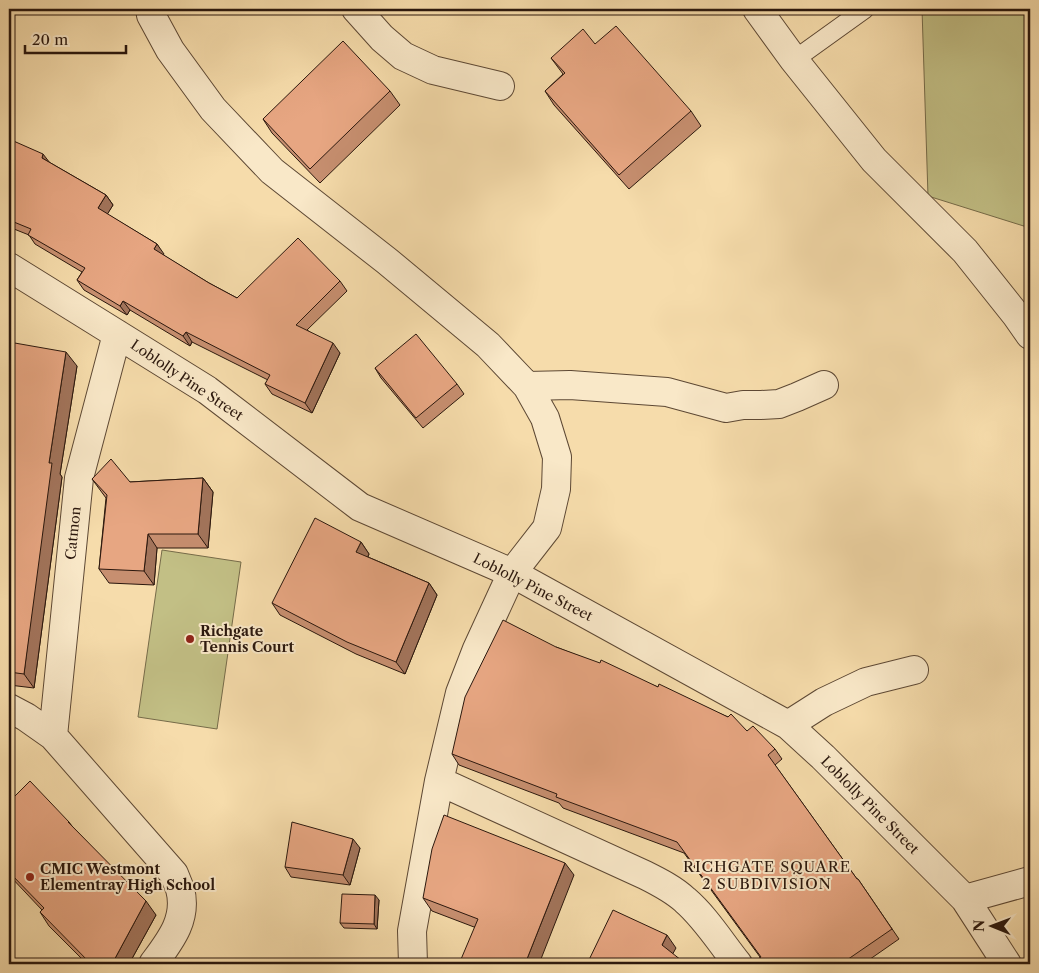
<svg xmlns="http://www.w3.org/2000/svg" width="1039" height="973" font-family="'Libre Caslon Text',serif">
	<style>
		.green { fill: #c2bf85; stroke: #766b49 }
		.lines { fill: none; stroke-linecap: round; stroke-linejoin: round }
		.lane-casing { stroke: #5d4834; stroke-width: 20 }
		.street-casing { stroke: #5d4834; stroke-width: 30 }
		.lane { stroke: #f9e8c8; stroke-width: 18 }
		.street { stroke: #f9e8c8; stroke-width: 28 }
		.wall { fill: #c78f70; stroke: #2a170d }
		.shaded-wall { fill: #a2745b; stroke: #2a170d }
		.building { fill: #e7a682; stroke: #2a170d }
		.poi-dot { fill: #8f2418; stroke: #f9e8c8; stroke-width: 2 }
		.labels { text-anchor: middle; stroke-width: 4; stroke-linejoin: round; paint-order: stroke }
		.street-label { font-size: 14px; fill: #2a170d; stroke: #f9e8c8 }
		.poi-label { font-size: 14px; font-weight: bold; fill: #2a170d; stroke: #f9e8c8; text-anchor: start }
		.neighbourhood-label { font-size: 15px; letter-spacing: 1px; fill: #2a170d; stroke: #f9e8c8 }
	</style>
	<rect width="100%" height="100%" fill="#f6dcab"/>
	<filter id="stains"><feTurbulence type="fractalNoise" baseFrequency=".004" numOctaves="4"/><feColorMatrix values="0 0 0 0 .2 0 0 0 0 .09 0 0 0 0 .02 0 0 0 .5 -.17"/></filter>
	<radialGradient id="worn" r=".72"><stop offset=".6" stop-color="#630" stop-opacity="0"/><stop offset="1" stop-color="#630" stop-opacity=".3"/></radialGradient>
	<!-- green -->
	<path class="green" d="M922,9h108v219l-102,-32z
		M162,550l79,12 -24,167 -79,-12z"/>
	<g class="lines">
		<!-- lane casing -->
		<g class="lane-casing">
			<path id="lane" d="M794,60l71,-51"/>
		</g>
		<!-- street casing -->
		<g class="street-casing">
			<path id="street" d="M150,9l1,6 19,35 43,59 59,62 115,90 101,84 39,41 18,32 12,39 -1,32 -9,39 -35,45 -35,76 -17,44 -21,88 -27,150 1,33
				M356,9l26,29 21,18 30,14 67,16
				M757,9l37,51 80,100 91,91 51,64 14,20
				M9,267l198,123 153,117 152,66 276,152 35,32 142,142 42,65
				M527,386l43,-1 97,7 59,16 17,-3h18l18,-1 18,-7 27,-12
				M9,708l17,9 27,19 121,138c2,5 4,10 6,15 8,30 -10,52 -27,75
				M788,725l36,-23 42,-20 48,-12
				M53,736l26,-258 38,-144
				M439,781l206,94c14,7 28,14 40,25 21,18 36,43 53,64
				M965,899l65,-18"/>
		</g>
		<!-- lane -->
		<use href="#lane" class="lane"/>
		<!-- street -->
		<use href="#street" class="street"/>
	</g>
	<!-- wall -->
	<path class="wall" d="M595,44l96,67 10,15 -72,63 -75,-84 -9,-14 18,-17 -12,-16z
		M390,91l10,14 -80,78 -48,-50 -9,-14z
		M9,139l97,56 7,10 -6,9 50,30 6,11 46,28 28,15 103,-17 7,10 -40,39 33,23 -28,60 -40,-19 -7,-10 3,-4 -76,-38 -2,4 -60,-36 -3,5 -43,-25 -7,-10 5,-8 -47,-28 -6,-9 -20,-8z
		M9,342l68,24 -17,108 2,3 -28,211 -25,-3z
		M375,368l82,16 7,10 -41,34 -42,-50z
		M203,478l10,14 -5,56h-51l-3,37 -45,-2 -10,-14 7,-71 -14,-19 38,3z
		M361,542l8,12 -1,3 61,26 8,12 -32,79 -49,-20 -76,-39 -8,-12z
		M556,647l102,40 70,30 19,14 28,18 7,10 -7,6 82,114h1l41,60 -36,25h-105l2,-7 -76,-104 -121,-45 -4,-5 -100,-38 -7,-11z
		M9,802l60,20 3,4 84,89 -27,49h-42l-38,-38 -9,-14 2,-2 -33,-35z
		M360,848l-10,37 -59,-8 -6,-10z
		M574,875l-100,52 -42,-16 -9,-13z
		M379,900l-2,29 -33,-1 -4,-5z"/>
	<!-- shaded-wall -->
	<path class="shaded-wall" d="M43,154l7,9 -8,-5z
		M106,195l7,10 -8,13 -7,-10z
		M157,244l7,10 -3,5 -7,-10z
		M123,301l7,9 -3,5 -7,-9z
		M186,332l6,10 -2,4 -7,-10z
		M333,343l7,10 -28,60 -7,-10z
		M66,352l11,14 -17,108 2,3 -28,211 -10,-14 25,-211z
		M203,478l10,14 -5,56 -10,-14z
		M148,534l9,14 -3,37 -10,-14z
		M361,542l8,12 -5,10 -8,-12z
		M429,583l8,12 -32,79 -9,-12z
		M353,839l7,9 -10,37 -7,-10z
		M565,863l9,12 -35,89h-14z
		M375,895l4,5 -2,29 -3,-5z
		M146,901l10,14 -27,49h-17z
		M667,935l9,13 -5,9 -9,-12z"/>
	<!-- building -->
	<path class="building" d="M616,26l75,85 -72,64 -74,-84 20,-18 -14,-15 32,-29 12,15z
		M343,41l47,50 -80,78 -47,-50z
		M9,139l34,15 -1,4 64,37 -8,13 59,36 -3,5 55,34 28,15 61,-60 42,43 -44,44 37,18 -28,60 -40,-19 5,-9 -84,-43 -3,4 -60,-35 -3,5 -43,-26 8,-12 -57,-33 3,-6 -22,-9z
		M416,334l41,50 -41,34 -41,-50z
		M9,342l57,10 -17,111h3l-28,211 -15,-2z
		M111,459l19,23 73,-4 -5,56h-50l-4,37 -45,-2 8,-74 -15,-16z
		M315,518l46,24 -5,10 73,31 -33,79 -49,-20 -75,-39z
		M503,620l53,27 44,16 1,-3 57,27 1,-3 69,33 3,-3 16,17 6,-5 22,23 -7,6 89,124h1l34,50 -51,35h-83l-3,-3 6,-4 -84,-115 -121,-45 1,-3 -105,-40 13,-57z
		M30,781l39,41h-1l78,79 -34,63h-21l-51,-52 4,-4 -35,-36v-70z
		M444,815l121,48 -40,101h-66l19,-45 -55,-21 9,-49z
		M292,822l61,17 -10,36 -58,-8z
		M342,894l33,1 -1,29 -34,-1z
		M613,910l54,25 -5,10 24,19h-99z"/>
	<!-- markers -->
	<g class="poi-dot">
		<circle cx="190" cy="639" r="5"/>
		<circle cx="30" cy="877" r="5"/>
	</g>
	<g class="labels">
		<!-- street labels -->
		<g class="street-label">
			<text transform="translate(187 380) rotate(34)" y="5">Loblolly Pine Street</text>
			<text transform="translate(73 533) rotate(-84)" y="5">Catmon</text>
			<text transform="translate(533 587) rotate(27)" y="5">Loblolly Pine Street</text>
			<text transform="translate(870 805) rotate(45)" y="5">Loblolly Pine Street</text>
		</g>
		<!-- poi labels -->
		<g class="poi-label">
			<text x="200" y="636">Richgate<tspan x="200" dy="16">Tennis Court</tspan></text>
			<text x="40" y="874">CMIC Westmont<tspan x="40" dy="16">Elementray High School</tspan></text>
		</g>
		<!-- neighbourhood labels -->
		<g class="neighbourhood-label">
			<text x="767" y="872">RICHGATE SQUARE<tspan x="767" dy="17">2 SUBDIVISION</tspan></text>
		</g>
	</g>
	<!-- margin -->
	<rect width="1039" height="973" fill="none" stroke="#f6dcab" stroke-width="30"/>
	<rect x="10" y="10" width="1019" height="953" fill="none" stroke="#2a170d" stroke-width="2.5"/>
	<rect x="15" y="15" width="1009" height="943" fill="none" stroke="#2a170d"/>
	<!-- north arrow -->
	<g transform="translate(992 926) rotate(271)" stroke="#f9e8c8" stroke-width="4" paint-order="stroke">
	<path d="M0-4L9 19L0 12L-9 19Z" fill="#2a170d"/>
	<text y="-8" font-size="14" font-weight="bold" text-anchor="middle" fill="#2a170d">N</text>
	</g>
	<!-- scale -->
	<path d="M25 45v8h101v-8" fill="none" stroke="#2a170d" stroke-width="2.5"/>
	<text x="32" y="45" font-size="15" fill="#2a170d" stroke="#f9e8c8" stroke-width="4" paint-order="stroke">20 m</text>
	<rect width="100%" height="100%" filter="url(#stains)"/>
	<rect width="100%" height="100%" fill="url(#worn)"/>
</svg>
